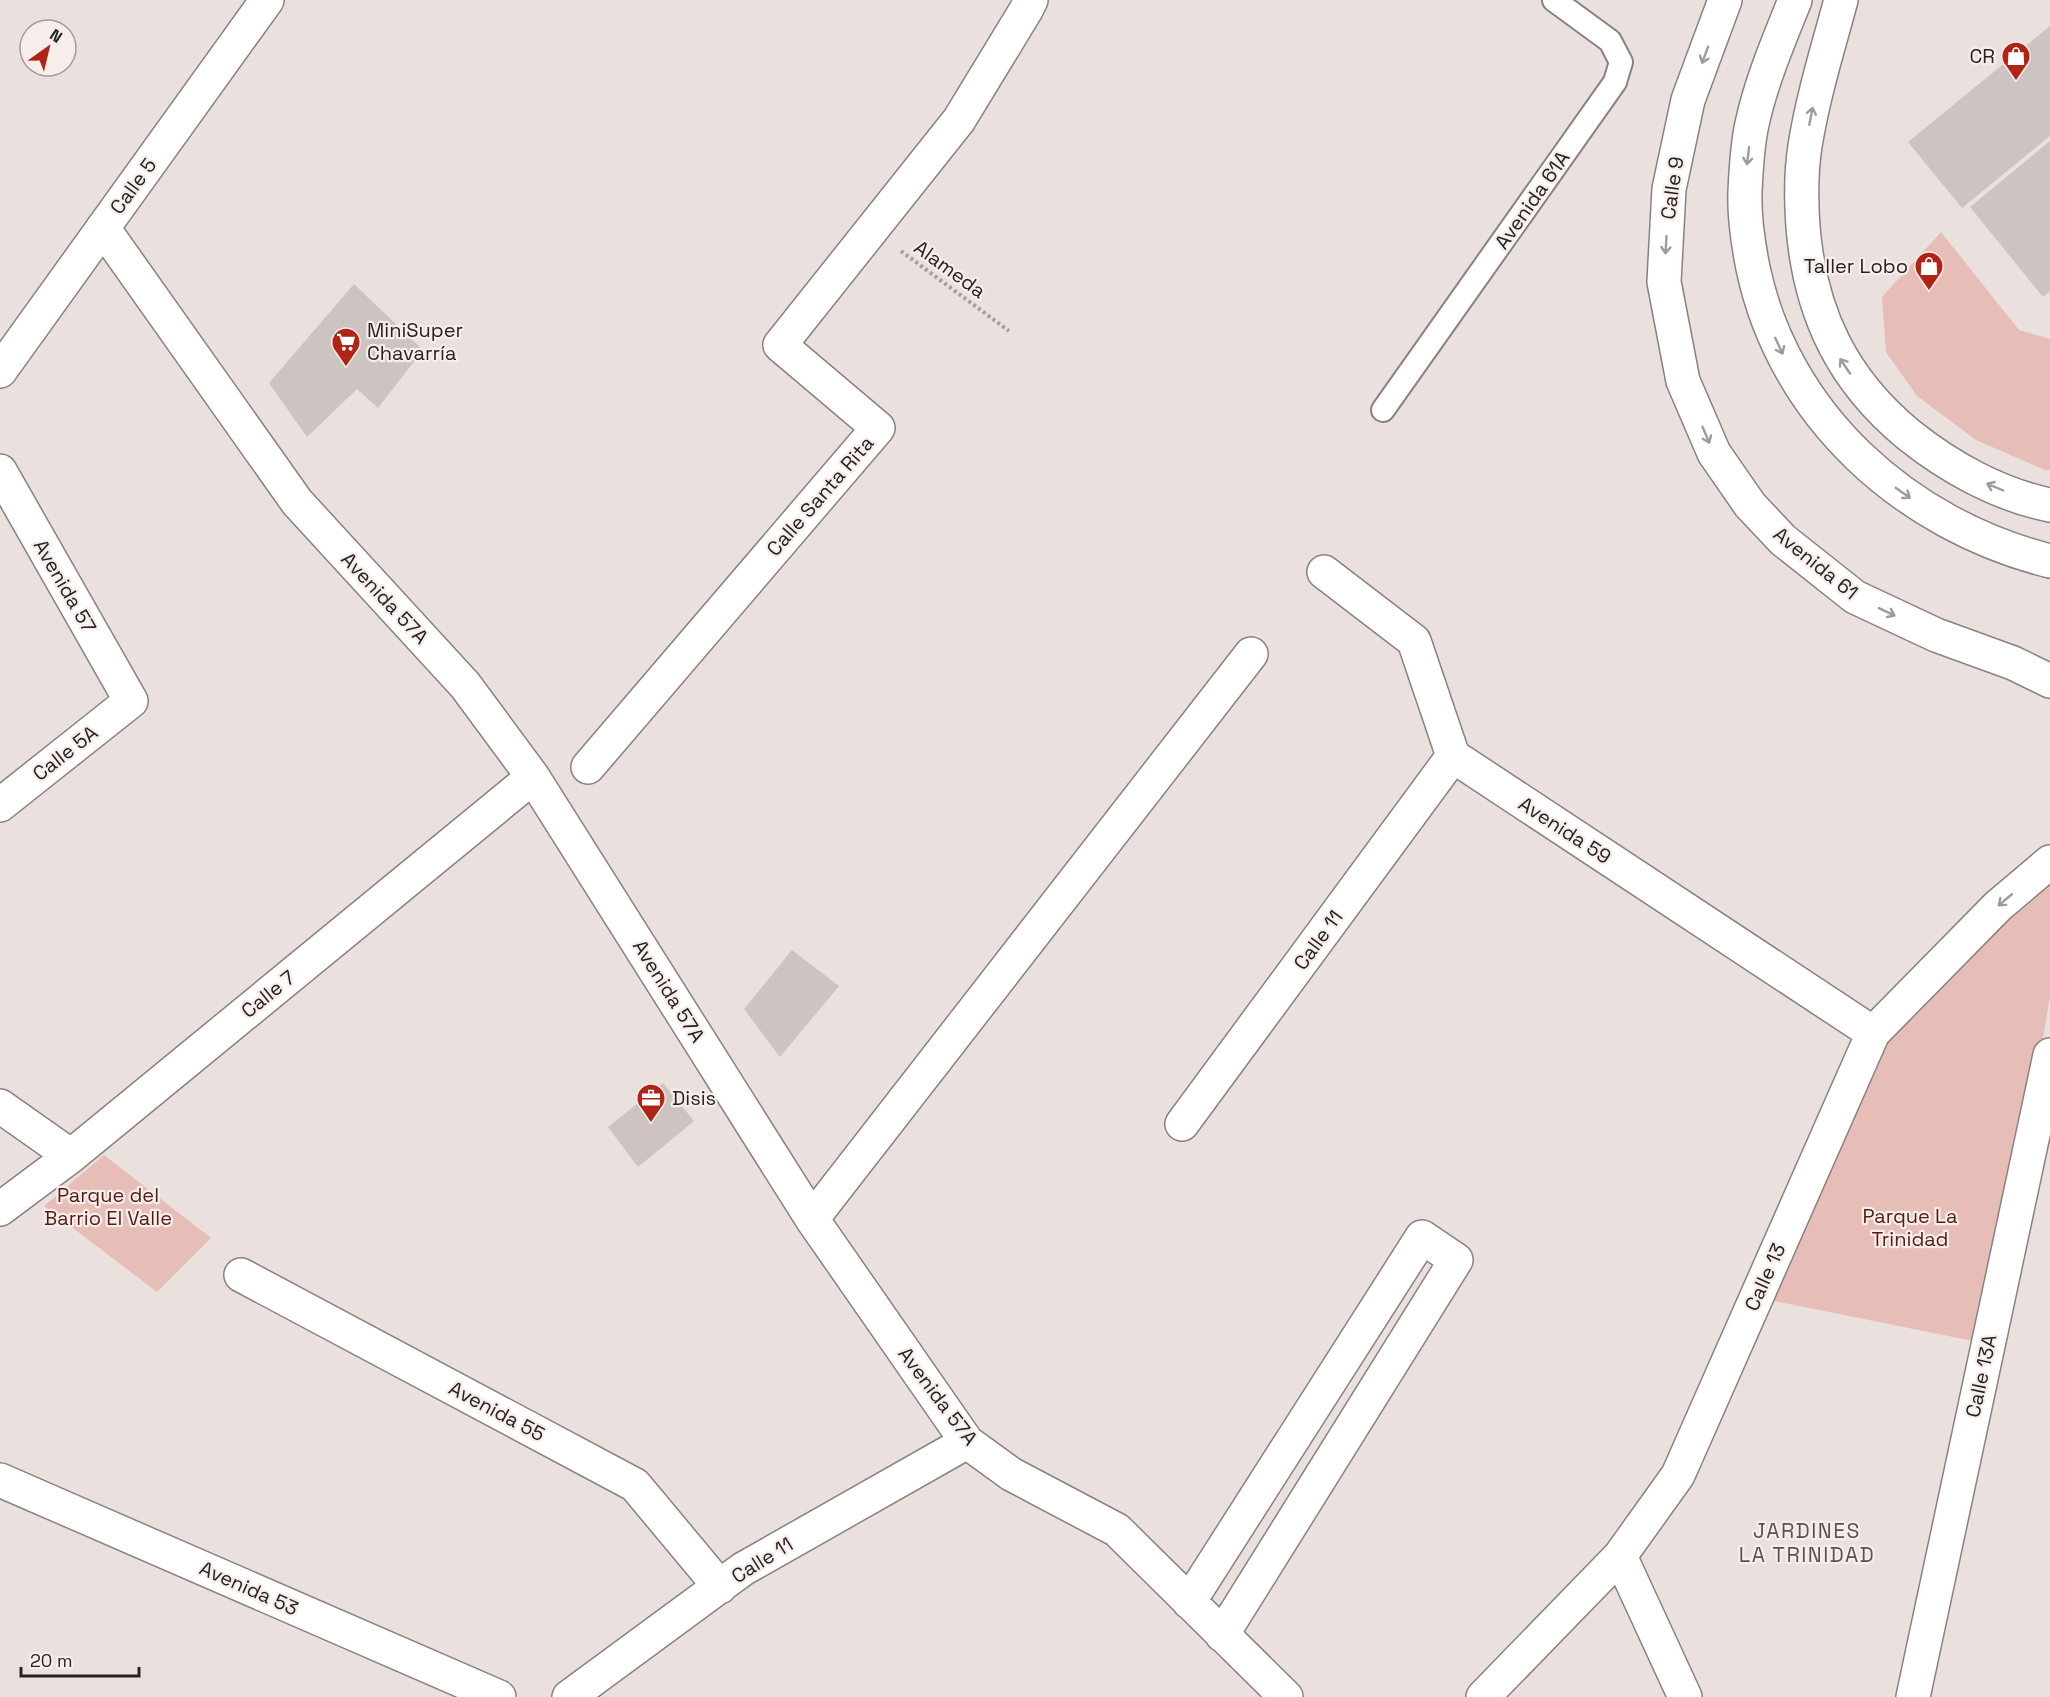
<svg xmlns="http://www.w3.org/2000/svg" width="2050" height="1697" font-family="'Space Grotesk',sans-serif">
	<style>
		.green { fill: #e7beb7 }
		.building { fill: #cdc3c1 }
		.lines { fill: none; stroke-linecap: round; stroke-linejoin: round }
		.lane-casing { stroke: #8a8180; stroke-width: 26 }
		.street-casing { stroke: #8a8180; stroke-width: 36 }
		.secondary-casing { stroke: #8a8180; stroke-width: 36 }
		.highway-casing { stroke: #8a8180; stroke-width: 36 }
		.path { stroke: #a69e9c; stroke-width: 4; stroke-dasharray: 3 3; stroke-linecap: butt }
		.lane { stroke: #fff; stroke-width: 22 }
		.street { stroke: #fff; stroke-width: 33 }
		.secondary { stroke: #fff; stroke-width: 33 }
		.highway { stroke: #fff; stroke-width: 33 }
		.oneway { stroke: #9d9c9b }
		.labels { text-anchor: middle; stroke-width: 4.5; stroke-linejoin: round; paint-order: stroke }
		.poi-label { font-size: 20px; fill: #252221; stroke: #f7edeb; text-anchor: end }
		.street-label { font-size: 20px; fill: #252221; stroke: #f7edeb }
		.park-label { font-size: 20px; fill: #531c15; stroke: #f7edeb }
		.neighbourhood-label { font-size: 21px; letter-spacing: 1.5px; fill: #5a5250; stroke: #f7edeb }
	</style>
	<rect width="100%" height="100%" fill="#eae0de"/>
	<!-- green -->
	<path class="green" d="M1941,232l78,98 31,9v131h-5l-69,-30 -59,-44 -31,-44 -4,-55z
		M2050,880v116l-47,280 -15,68 -219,-44 115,-261z
		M104,1155l107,83 -54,54 -113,-86z"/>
	<!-- building -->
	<path class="building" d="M2050,26v110l-88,72 -54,-66z
		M2050,141v150l-7,6 -73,-90z
		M354,284l69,66 -45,58 -21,-19 -50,48 -38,-54z
		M792,950l47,36 -59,71 -36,-48z
		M663,1083l31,38 -56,46 -30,-40z"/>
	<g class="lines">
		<!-- lane casing -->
		<g class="lane-casing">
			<path id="lane" d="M1383,410l232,-328 6,-20 -11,-21 -56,-41"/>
		</g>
		<!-- street casing -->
		<g class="street-casing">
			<path id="street" d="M1725,0l-37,100 -19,89 -5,93 19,99 31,72 36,52 33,35 72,57 81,38 77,28 37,18
				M103,228l194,274 168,183 68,92 279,442 155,223 44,32 106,56 169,167
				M0,471l131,230 -131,104
				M1324,572l90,69 39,115 420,277
				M588,767l290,-339 -98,-83 179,-225 67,-110 5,-10
				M0,1106l71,50
				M1182,1124l271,-368
				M0,1209l71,-53 462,-379
				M812,1219l439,-565
				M241,1275l394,210 85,102
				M0,1480l499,217
				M1620,1556l65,141
				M1189,1602l233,-365 34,23 -234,375
				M569,1697l174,-128 224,-127
				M1483,1697l137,-141 58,-81 195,-442 125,-127 52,-44
				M1913,1697l137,-642"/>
		</g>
		<!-- secondary casing -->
		<g class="secondary-casing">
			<path id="secondary" d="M0,371l267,-371"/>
		</g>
		<!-- highway casing -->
		<g class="highway-casing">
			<path id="highway" d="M1795,0c-16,40 -34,82 -43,124 -5,22 -6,46 -7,68 -1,26 3,51 8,76 31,148 153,257 297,293
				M1841,0c-13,48 -28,96 -36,146 -4,26 -4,54 -2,81 7,86 39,153 106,208 40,32 90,60 141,70"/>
		</g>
		<!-- path -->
		<path class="path" d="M901,251l108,80"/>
		<!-- lane -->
		<use href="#lane" class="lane"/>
		<!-- street -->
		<use href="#street" class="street"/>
		<!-- secondary -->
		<use href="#secondary" class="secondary"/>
		<!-- highway -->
		<use href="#highway" class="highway"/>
	</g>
	<!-- one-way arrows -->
	<defs><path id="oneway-shaft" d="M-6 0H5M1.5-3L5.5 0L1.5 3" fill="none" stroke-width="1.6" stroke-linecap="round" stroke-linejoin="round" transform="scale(1.5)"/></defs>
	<g class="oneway">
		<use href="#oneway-shaft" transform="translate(1705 55) rotate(110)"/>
		<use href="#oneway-shaft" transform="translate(1811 116) rotate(-79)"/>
		<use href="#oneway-shaft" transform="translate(1748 156) rotate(97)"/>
		<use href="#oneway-shaft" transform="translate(1666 245) rotate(93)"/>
		<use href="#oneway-shaft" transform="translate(1779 346) rotate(65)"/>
		<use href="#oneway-shaft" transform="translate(1845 366) rotate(-124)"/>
		<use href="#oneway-shaft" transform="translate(1706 435) rotate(67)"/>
		<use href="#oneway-shaft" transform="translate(1995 487) rotate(-157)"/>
		<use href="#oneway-shaft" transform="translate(1903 493) rotate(35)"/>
		<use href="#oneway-shaft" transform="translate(1887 612) rotate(25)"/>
		<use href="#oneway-shaft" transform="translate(2005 900) rotate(140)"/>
	</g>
	<!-- icons -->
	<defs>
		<g id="shop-pin" transform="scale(1.5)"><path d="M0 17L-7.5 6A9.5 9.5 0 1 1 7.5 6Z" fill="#b12314" stroke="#f7edeb"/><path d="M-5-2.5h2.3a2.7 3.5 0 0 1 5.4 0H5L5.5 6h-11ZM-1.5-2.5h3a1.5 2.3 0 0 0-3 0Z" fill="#fff"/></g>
		<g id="supermarket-pin" transform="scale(1.5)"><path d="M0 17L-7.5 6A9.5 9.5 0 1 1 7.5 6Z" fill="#b12314" stroke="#f7edeb"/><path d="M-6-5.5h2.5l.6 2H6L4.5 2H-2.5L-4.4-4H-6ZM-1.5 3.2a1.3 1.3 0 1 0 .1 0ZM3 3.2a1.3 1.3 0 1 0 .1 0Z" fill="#fff"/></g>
		<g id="office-pin" transform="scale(1.5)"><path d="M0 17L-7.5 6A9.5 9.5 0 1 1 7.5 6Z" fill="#b12314" stroke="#f7edeb"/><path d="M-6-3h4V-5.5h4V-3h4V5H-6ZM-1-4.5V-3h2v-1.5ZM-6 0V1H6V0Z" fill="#fff"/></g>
	</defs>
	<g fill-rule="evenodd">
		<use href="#shop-pin" x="2016" y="56"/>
		<use href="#shop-pin" x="1929" y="266"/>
		<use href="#supermarket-pin" x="346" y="342"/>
		<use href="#office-pin" x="651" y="1098"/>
	</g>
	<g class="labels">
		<!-- poi labels -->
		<g class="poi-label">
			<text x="1995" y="63">CR</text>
			<text x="1908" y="273">Taller Lobo</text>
			<text x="367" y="337" text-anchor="start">MiniSuper<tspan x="367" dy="23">Chavarría</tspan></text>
			<text x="672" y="1105" text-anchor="start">Disis</text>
		</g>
		<!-- street labels -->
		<g class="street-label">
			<text transform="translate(133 186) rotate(-54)" y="7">Calle 5</text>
			<text transform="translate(1672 188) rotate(-82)" y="7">Calle 9</text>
			<text transform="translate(1532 200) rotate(-55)" y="7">Avenida 61A</text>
			<text transform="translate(950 269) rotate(36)" y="7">Alameda</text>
			<text transform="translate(820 496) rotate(-49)" y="7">Calle Santa Rita</text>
			<text transform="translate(1816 563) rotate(39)" y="7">Avenida 61</text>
			<text transform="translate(65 586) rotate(60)" y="7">Avenida 57</text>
			<text transform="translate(385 598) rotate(47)" y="7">Avenida 57A</text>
			<text transform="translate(65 753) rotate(-38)" y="7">Calle 5A</text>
			<text transform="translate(1565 830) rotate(33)" y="7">Avenida 59</text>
			<text transform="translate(1318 940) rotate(-54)" y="7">Calle 11</text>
			<text transform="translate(669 991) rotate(58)" y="7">Avenida 57A</text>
			<text transform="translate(268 994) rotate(-39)" y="7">Calle 7</text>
			<text transform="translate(1765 1277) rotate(-66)" y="7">Calle 13</text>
			<text transform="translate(1981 1376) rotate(-78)" y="7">Calle 13A</text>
			<text transform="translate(938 1396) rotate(53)" y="7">Avenida 57A</text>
			<text transform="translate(497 1411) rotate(28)" y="7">Avenida 55</text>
			<text transform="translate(762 1560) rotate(-32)" y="7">Calle 11</text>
			<text transform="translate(249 1588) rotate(24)" y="7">Avenida 53</text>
		</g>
		<!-- park labels -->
		<g class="park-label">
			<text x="108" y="1202">Parque del<tspan x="108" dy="23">Barrio El Valle</tspan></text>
			<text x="1910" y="1223">Parque La<tspan x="1910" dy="23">Trinidad</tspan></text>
		</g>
		<!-- neighbourhood labels -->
		<g class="neighbourhood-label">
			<text x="1807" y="1538">JARDINES<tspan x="1807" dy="24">LA TRINIDAD</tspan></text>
		</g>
	</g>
	<!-- north arrow -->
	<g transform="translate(48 48) rotate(34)"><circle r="28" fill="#f7edeb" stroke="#a39c9a" stroke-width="1.5"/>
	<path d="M0-4.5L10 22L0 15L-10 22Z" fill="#b12314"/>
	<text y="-9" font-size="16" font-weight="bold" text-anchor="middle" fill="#252221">N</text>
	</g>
	<!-- scale -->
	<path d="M21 1667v9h118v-9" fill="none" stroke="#252221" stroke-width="3"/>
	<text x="30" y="1667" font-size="18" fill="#252221" stroke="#f7edeb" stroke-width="4.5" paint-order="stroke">20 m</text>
</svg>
